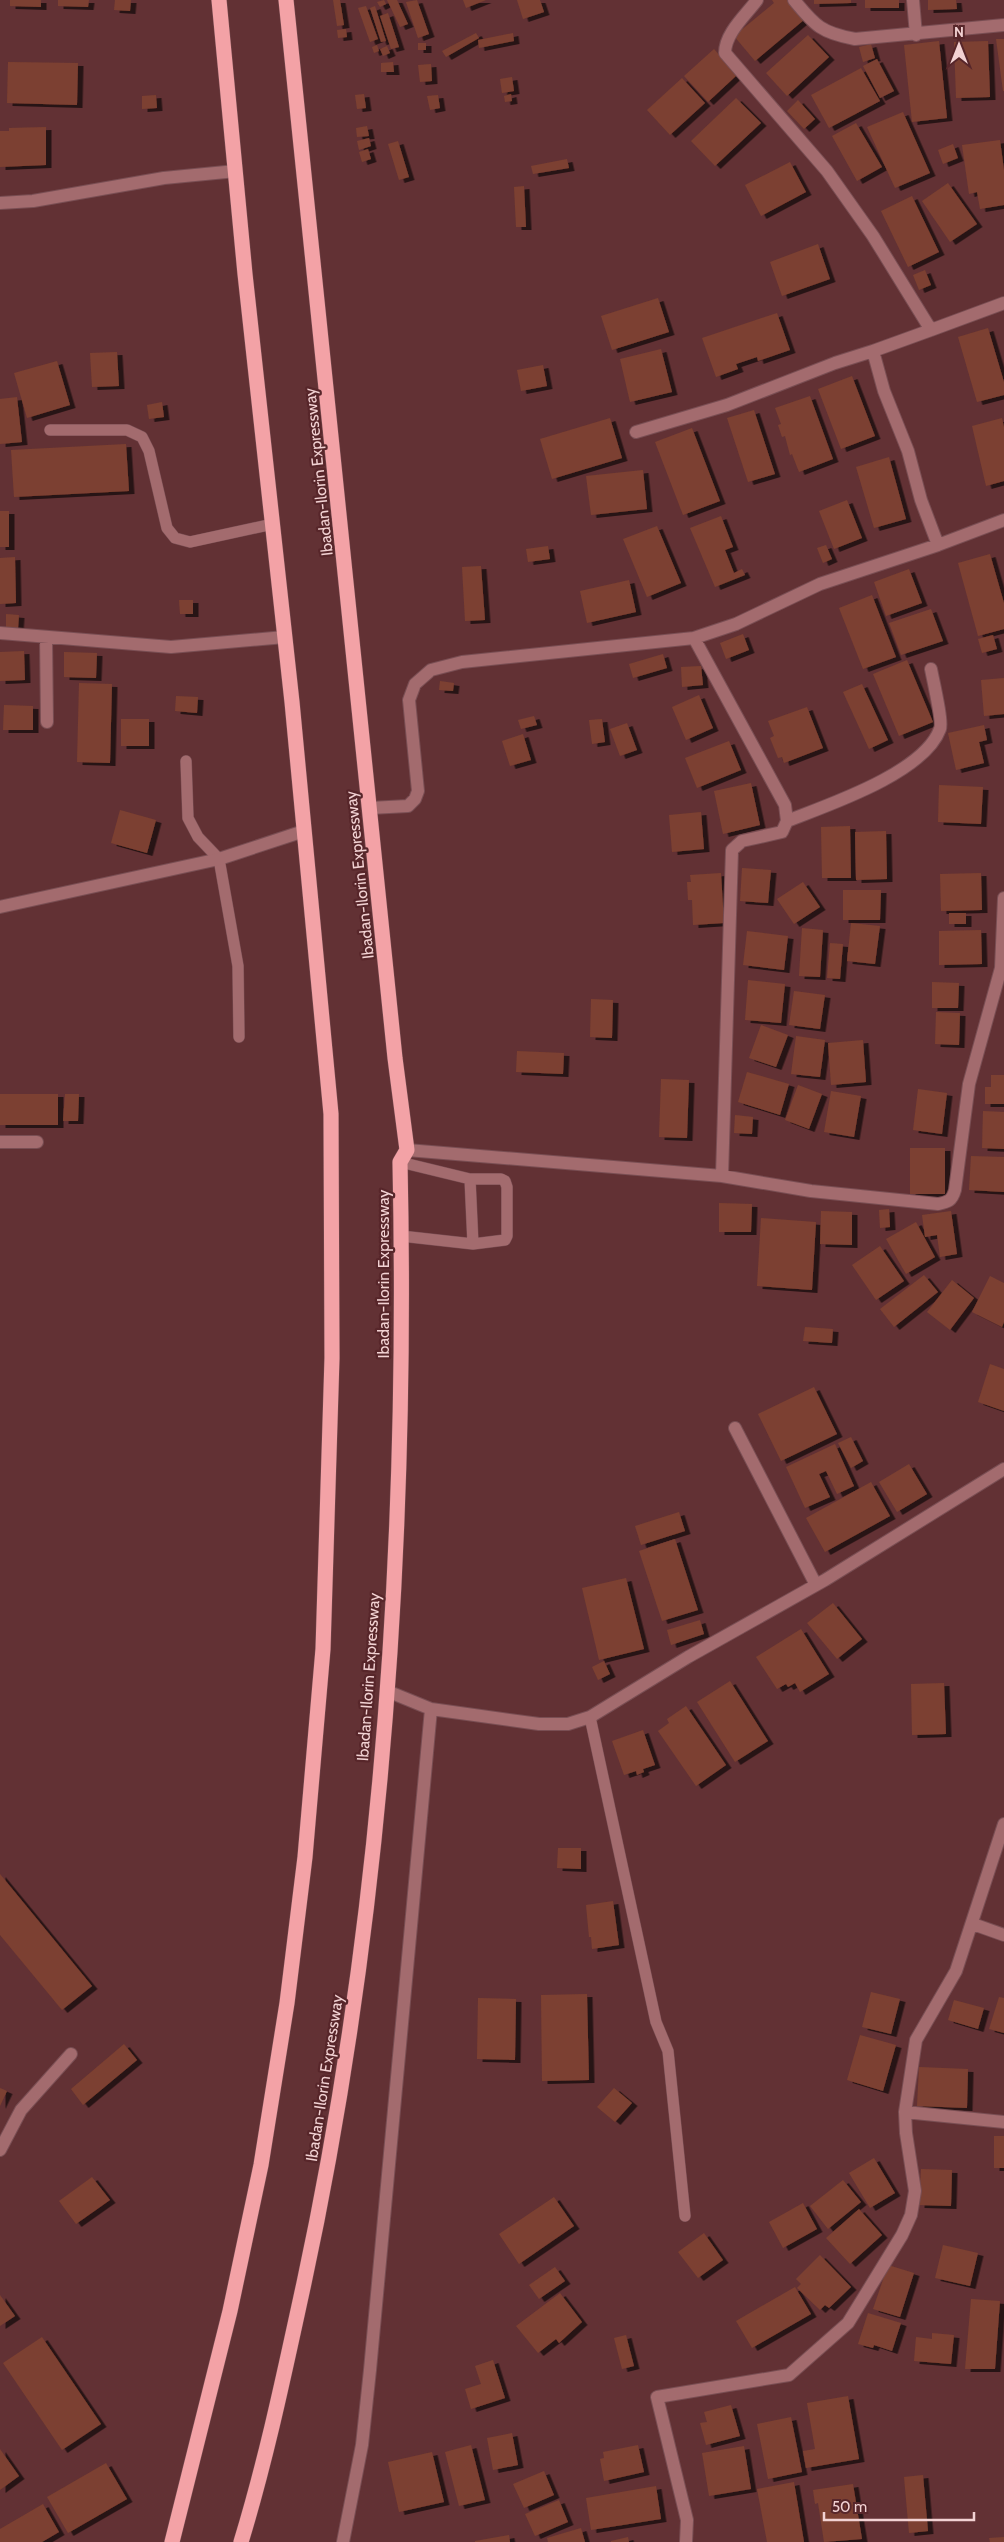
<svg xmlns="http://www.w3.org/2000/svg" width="1004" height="2542" font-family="Cabin,sans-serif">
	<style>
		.building { fill: #7c4030; filter: url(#shadow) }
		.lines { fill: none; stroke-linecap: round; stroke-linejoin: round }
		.service-casing { stroke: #794e53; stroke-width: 12 }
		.minor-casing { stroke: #794e53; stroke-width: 14 }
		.motorway-casing { stroke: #794e53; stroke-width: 16 }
		.service { stroke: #a36b6e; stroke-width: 11 }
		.minor { stroke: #a36b6e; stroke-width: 12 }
		.motorway { stroke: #f3a2a6; stroke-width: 15 }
		.labels { text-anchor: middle; stroke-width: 4.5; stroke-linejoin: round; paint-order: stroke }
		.street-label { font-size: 16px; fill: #f2d2d3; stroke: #57262a }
	</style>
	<defs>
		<filter id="shadow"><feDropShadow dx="5.5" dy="3" stdDeviation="0" flood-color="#0009"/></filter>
	</defs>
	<rect width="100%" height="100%" fill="#623134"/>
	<!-- building -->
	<path class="building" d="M10,0h31v7l-31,-1z
		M58,0h31l-1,7 -30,-1z
		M115,0h16l-1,11 -16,-1z
		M333,0h7l4,25 -7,1z
		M384,0l2,4 -6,3 -3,-5z
		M387,0h10l11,24 -8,3z
		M417,0l12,34 -11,4 -12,-36z
		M463,0h23l-20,8z
		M517,0h23l4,12 -21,7z
		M772,0h17l16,19 -50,42 -21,-25 40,-33z
		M814,0h37v3l-37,1z
		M865,0h34v8h-34z
		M928,0h28l1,9 -29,1z
		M366,6l12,33 -8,3 -12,-34z
		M375,6l11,35 -5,1 -11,-34z
		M388,13l11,34 -8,2 -11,-33z
		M346,29l1,8 -9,1 -1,-8z
		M476,33l3,5 -33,19 -4,-6z
		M513,33l1,8 -35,7 -1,-8z
		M808,35l21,22 -42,39 -21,-23z
		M996,39h8v52h-1z
		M939,41l8,77 -35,4 -8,-77z
		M988,41l2,56 -34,1 -2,-56z
		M418,43h8v7h-8z
		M871,44l4,14 -12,4 -4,-15z
		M377,45l2,6 -5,2 -2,-6z
		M387,46l3,7 -7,3 -3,-7z
		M714,49l23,26 -29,27 -24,-26z
		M877,59l17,32 -14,7 -17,-32z
		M8,62l70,1 -1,42 -70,-2z
		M393,62l1,10h-13v-9z
		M431,64l1,17 -12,1 -2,-17z
		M861,68l19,33 -51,27 -18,-33z
		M512,77l2,14 -12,2 -2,-14z
		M682,78l23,25 -35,32 -23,-25z
		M364,94l2,14 -9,1 -2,-14z
		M511,94l1,7 -7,1 -1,-6z
		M156,95l1,13 -15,1v-13z
		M438,95l2,13 -10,2 -3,-14z
		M736,98l25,25 -46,43 -24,-25z
		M798,100l17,19 -11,10 -17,-18z
		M903,112l27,61 -35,15 -28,-61z
		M856,123l26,44 -25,14 -25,-45z
		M367,126l2,10 -12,1 -1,-9z
		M46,127v38l-46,2v-36h9v-3z
		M369,138l2,8 -12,4 -2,-9z
		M1000,140l4,30v35l-24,4 -3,-17 -8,2 -7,-49z
		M398,141l11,36 -10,3 -11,-36z
		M953,144l5,14 -15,6 -5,-14z
		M368,149l3,10 -9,3 -3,-10z
		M567,159l2,9 -36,6 -2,-8z
		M790,162l16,30 -45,24 -16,-31z
		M948,183l29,41 -27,18 -28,-41z
		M524,186l2,41h-10l-2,-40z
		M912,196l27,56 -31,15 -27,-56z
		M818,244l12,35 -48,17 -12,-34z
		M925,270l6,15 -12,5 -6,-15z
		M658,298l11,34 -57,18 -11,-34z
		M777,313l13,37 -32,11 -1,-4 -21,7 2,5 -22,8 -14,-39z
		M988,328l16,54v13l-27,7 -19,-65z
		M661,349l11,43 -42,10 -10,-43z
		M117,352l2,34 -27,1 -2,-34z
		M57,361l13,44 -43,13 -13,-45z
		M543,365l4,21 -26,5 -4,-21z
		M852,376l23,60 -34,13 -23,-60z
		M810,396l23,63 -34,13 -7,-18 -2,1 -5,-19 -3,1 -4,-12 3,-1 -6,-16z
		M17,397l5,45 -22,2v-45z
		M162,402l2,15 -15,2 -2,-14z
		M754,410l21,64 -27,8 -21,-64z
		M610,418l12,40 -70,21 -12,-40z
		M1002,418l2,9v54l-18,5 -14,-60z
		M692,428l28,73 -37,14 -28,-73z
		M126,444l3,47 -115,6 -3,-47z
		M889,457l17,62 -32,9 -18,-61z
		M643,470l4,39 -56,6 -5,-39z
		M847,500l15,38 -28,11 -15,-38z
		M0,511h9v36h-9z
		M721,516l12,31 -8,3 9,23 8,-4 3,6 -30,12 -25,-59z
		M657,526l24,57 -34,14 -24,-58z
		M826,545l6,14 -9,4 -6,-15z
		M548,546l2,13 -22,3 -2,-13z
		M990,554l14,49v26l-26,7 -20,-73z
		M15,557l1,46 -16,1v-46z
		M481,566l4,54 -20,1 -3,-54z
		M909,569l13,34 -36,13 -12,-34z
		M629,580l7,32 -49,11 -7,-32z
		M872,595l24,62 -33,12 -24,-61z
		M179,600h14v14h-13z
		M931,609l12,32 -42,14 -12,-32z
		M6,614l13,1 -1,14h-12z
		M743,634l6,16 -23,9 -6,-16z
		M993,635l4,14 -15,4 -4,-14z
		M24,651l1,29 -25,1v-29z
		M64,652l33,1 -1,25 -32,-1z
		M663,654l4,14 -34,10 -4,-14z
		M907,660l26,62 -34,14 -26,-62z
		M701,666l2,19 -21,2 -1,-20z
		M1004,678v36l-20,2 -3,-36z
		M440,681l14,2 -1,8 -14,-1z
		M79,683l33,1 -2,79 -33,-1z
		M862,684l26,56 -19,9 -26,-57z
		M699,695l14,33 -27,12 -14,-33z
		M176,696l22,1 -1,16 -22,-2z
		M4,705l29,1v24h-30z
		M807,707l16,41 -39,15 -2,-6 -4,1 -8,-20 4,-2 -6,-15z
		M534,716l3,9 -16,4 -3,-9z
		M121,719h28v27h-28z
		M602,719l3,23 -13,2 -3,-24z
		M627,723l10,27 -17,6 -10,-27z
		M984,725l3,15 -8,2 5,21 -28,7 -8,-37z
		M523,734l8,26 -21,6 -8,-25z
		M729,741l12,29 -44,18 -12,-30z
		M751,783l9,42 -37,9 -9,-43z
		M939,785l44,2 -2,37 -43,-2z
		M120,810l36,10 -9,33 -36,-10z
		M701,812l3,37 -32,3 -3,-37z
		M850,826l1,52h-29l-1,-51z
		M886,831l1,48 -31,1 -1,-48z
		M742,868l29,2 -3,33 -28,-2z
		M721,873l3,50 -31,2 -1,-25h-4l-1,-18h4l-1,-7z
		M981,873l1,37 -41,1 -1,-37z
		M803,882l17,25 -26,17 -17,-25z
		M843,890h38l-1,30h-37z
		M949,913h17v11h-17z
		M851,923l29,3 -5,38 -28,-3z
		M802,928l21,2 -3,47 -21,-1z
		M981,930l1,34 -43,1v-34z
		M747,931l41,5 -4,34 -41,-5z
		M830,943l13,1 -3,35 -13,-1z
		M748,980l37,4 -4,39 -36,-3z
		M932,982l27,1 -1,25h-26z
		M794,991l31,4 -5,34 -31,-4z
		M591,999l22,1 -1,38 -22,-1z
		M936,1012l24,1 -1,32 -24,-1z
		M761,1025l27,10 -12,32 -27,-9z
		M796,1036l29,4 -5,37 -29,-3z
		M863,1040l3,42 -35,3 -3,-42z
		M517,1051l47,2 -1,21 -47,-2z
		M747,1072l42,12 -9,31 -42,-13z
		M991,1075h13v29h-19v-17h6z
		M661,1079l28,1 -2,58 -28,-1z
		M798,1085l24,9 -13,35 -24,-9z
		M918,1089l29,4 -5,41 -29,-4z
		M831,1091l30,5 -7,41 -30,-5z
		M0,1094h58v31h-58z
		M65,1094h14l-1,27h-15z
		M983,1111l21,1v37l-22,-1z
		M735,1115l18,2 -1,17 -18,-1z
		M910,1148h35v46h-35z
		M971,1156l33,1v35l-35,-2z
		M719,1203l33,1 -1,28h-32z
		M889,1209l1,18 -10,1 -1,-18z
		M821,1211l31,1v33l-32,-1z
		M951,1211l6,43 -17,3 -3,-22 -12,2 -3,-22z
		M761,1218l55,4 -4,68 -55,-4z
		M916,1222l19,35 -29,17 -20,-35z
		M880,1246l24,35 -28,19 -24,-35z
		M924,1275l14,17 -44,35 -14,-18z
		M990,1276l14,7v39l-2,5 -30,-15z
		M952,1280l22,18 -24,32 -23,-18z
		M805,1327l28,2 -1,14 -29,-2z
		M990,1364l14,5v42l-26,-9z
		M814,1387l23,47 -56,27 -23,-47z
		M851,1437l12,24 -12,7 -13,-25z
		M835,1444l19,42 -17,8 -11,-23 -7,3 11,23 -25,11 -19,-41z
		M909,1464l18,30 -30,18 -18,-30z
		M871,1482l19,34 -65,36 -19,-34z
		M679,1512l6,19 -44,14 -6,-19z
		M675,1539l23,71 -36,11 -23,-70z
		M626,1578l18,71 -45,11 -17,-72z
		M833,1603l29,36 -25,20 -30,-36z
		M700,1620l4,14 -33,11 -4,-15z
		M801,1629l28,45 -29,18 -5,-9 -7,4 -2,-3 -9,5 -21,-32z
		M604,1661l6,13 -12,6 -6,-13z
		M730,1681l38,60 -33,21 -38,-60z
		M944,1683l2,51 -34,1 -1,-51z
		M686,1706l40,59 -30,21 -38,-55 11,-8 -2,-4z
		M643,1730l12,35 -12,4 1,3 -7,3 -1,-4 -12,4 -12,-34z
		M558,1848h23v21l-24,-1z
		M0,1874l92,112 -30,24 -62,-75z
		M613,1901l6,44 -27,4 -1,-12h-2l-3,-32z
		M871,1992l29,7 -9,35 -29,-7z
		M587,1994l2,86 -47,1 -1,-86z
		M999,1997l5,1v35l-15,-4z
		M478,1998l38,1 -1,61 -38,-1z
		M954,2000l30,8 -6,21 -30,-9z
		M860,2035l36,10 -13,46 -36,-11z
		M124,2044l13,16 -54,45 -12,-16z
		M919,2067l49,2 -1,39 -50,-2z
		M0,2088l7,3 -7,15z
		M614,2088l18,15 -17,19 -18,-15z
		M994,2136h10v32h-10z
		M874,2158l21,35 -25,15 -21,-35z
		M921,2169l31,1 -1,36 -32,-1z
		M92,2177l18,23 -34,24 -17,-23z
		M843,2180l18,22 -33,27 -18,-23z
		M554,2197l20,29 -55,38 -20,-30z
		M803,2203l14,26 -34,19 -14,-26z
		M859,2209l23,26 -32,29 -24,-26z
		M704,2233l19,27 -25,18 -20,-26z
		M943,2245l35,8 -8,33 -35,-8z
		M820,2255l31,32 -22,21 -4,-3 -5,5 -23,-22 4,-4 -5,-5z
		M888,2265l26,8 -14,44 -27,-8z
		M555,2267l10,14 -26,18 -10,-14z
		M795,2287l16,27 -59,34 -16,-27z
		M560,2293l22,29 -23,21 -3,-4 -18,14 -22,-27z
		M0,2295l15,21 -15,10z
		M971,2299l29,2 -5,68h-30z
		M868,2313l33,10 -9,28 -18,-6 -1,3 -15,-4z
		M932,2333l22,2 -3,29 -37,-3 2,-24 16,2z
		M626,2335l8,31 -12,3 -8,-31z
		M42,2337l59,87 -39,26 -59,-87z
		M493,2360l12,38 -34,11 -6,-20 16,-5 -6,-18z
		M848,2396l11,63 -53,9 -3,-17 12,-2 -8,-46z
		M731,2405l9,31 -34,9 -6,-22 7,-1 -3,-10z
		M791,2417l11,55 -34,7 -11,-55z
		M512,2433l6,32 -25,5 -6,-32z
		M471,2445l14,55 -26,6 -14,-54z
		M638,2445l6,27 -40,9 -4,-22 4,-1 -1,-6z
		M744,2446l7,43 -42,7 -7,-43z
		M0,2449l19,27 -19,14z
		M432,2452l12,50 -45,10 -11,-50z
		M106,2463l21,36 -59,34 -21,-36z
		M544,2471l10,24 -30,13 -11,-24z
		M923,2475l5,56 -19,2 -5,-56z
		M794,2482l10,60h-37l-10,-53z
		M853,2484l9,55 -38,3 -6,-39 -3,1 -2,-14z
		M656,2486l5,33 -70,11 -5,-32z
		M559,2500l9,22 -33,14 -10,-22z
		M43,2504l16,28 -17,10h-42v-13z
		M581,2528l4,14h-37l-1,-4z
		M509,2535l1,7h-35v-1z
		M628,2537l1,5h-18v-1z
		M1004,2537v5h-14l-1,-4z"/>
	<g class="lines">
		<!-- service casing -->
		<g class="service-casing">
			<path id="service" d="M50,430h77l15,7 7,14 18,77 8,10 15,4 83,-18
				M186,761l2,57 10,19 21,22 19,107 1,71
				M400,1162l70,17 3,65 -72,-8
				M470,1179h31l4,2 2,6v49l-2,4 -32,4
				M590,1717l66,305 12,29 17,165"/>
		</g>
		<!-- minor casing -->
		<g class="minor-casing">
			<path id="minor" d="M757,0c-11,15 -32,33 -32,53l102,118 46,65 58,94 73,-27
				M794,0c21,26 28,33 61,39l149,-14
				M913,0l3,35
				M0,203l33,-2 131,-23 72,-7
				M873,351l58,-21
				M636,432l91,-27 108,-42 38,-12 11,40 24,60 13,49 17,45
				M0,633l171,14 114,-10
				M46,638l1,84
				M694,638l91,167 2,16 -5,11 -40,9 -10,9 -10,326
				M370,808l38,-2 7,-7 3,-8 -9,-91 6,-16 16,-14 31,-8 232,-24 42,-14 84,-40 118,-39 66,-25
				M787,821c41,-16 137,-48 153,-92 3,-7 -7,-49 -9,-60
				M0,907l219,-48 85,-28
				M0,1142h37
				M407,1150l315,26 89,15 127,13c10,-2 14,-3 17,-14l14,-106 32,-116 3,-70
				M735,1428l81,157
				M387,1691l44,18 108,15h29l22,-7 98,-60 137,-77 179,-111
				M973,1924l31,11
				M905,2112l99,10
				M0,2150l21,-40 50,-56
				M343,2542l19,-97 8,-75 61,-661
				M686,2542l1,-22 -30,-123 132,-22 59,-52 54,-88 9,-20 4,-24 -9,-58 -1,-21 11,-72 40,-69 48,-147"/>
		</g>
		<!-- motorway casing -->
		<g class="motorway-casing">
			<path id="motorway" d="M172,2542l58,-231 31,-146 26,-162 18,-146 18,-208 9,-291 -1,-244 -39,-412 -47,-428 -26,-274
				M241,2542c26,-85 44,-172 63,-259 79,-366 104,-747 96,-1121l7,-12 -12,-92 -109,-1058"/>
		</g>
		<!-- service -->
		<use href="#service" class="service"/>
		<!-- minor -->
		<use href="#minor" class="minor"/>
		<!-- motorway -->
		<use href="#motorway" class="motorway"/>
	</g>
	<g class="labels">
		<!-- street labels -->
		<g class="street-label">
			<text transform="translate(318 472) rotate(-96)" y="6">Ibadan-Ilorin Expressway</text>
			<text transform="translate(359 875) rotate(-96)" y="6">Ibadan-Ilorin Expressway</text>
			<text transform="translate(383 1274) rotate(-90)" y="6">Ibadan-Ilorin Expressway</text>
			<text transform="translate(368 1677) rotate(-86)" y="6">Ibadan-Ilorin Expressway</text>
			<text transform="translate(324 2078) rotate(-81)" y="6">Ibadan-Ilorin Expressway</text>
		</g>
	</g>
	<!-- north arrow -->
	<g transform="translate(959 45)" stroke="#57262a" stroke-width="4" paint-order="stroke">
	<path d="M0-4L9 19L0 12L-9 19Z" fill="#f2d2d3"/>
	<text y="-8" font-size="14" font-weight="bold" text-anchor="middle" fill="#f2d2d3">N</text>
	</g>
	<!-- scale -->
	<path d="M824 2512v8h150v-8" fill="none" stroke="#f2d2d3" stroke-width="2.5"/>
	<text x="832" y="2512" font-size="15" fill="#f2d2d3" stroke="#57262a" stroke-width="4" paint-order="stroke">50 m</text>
</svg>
